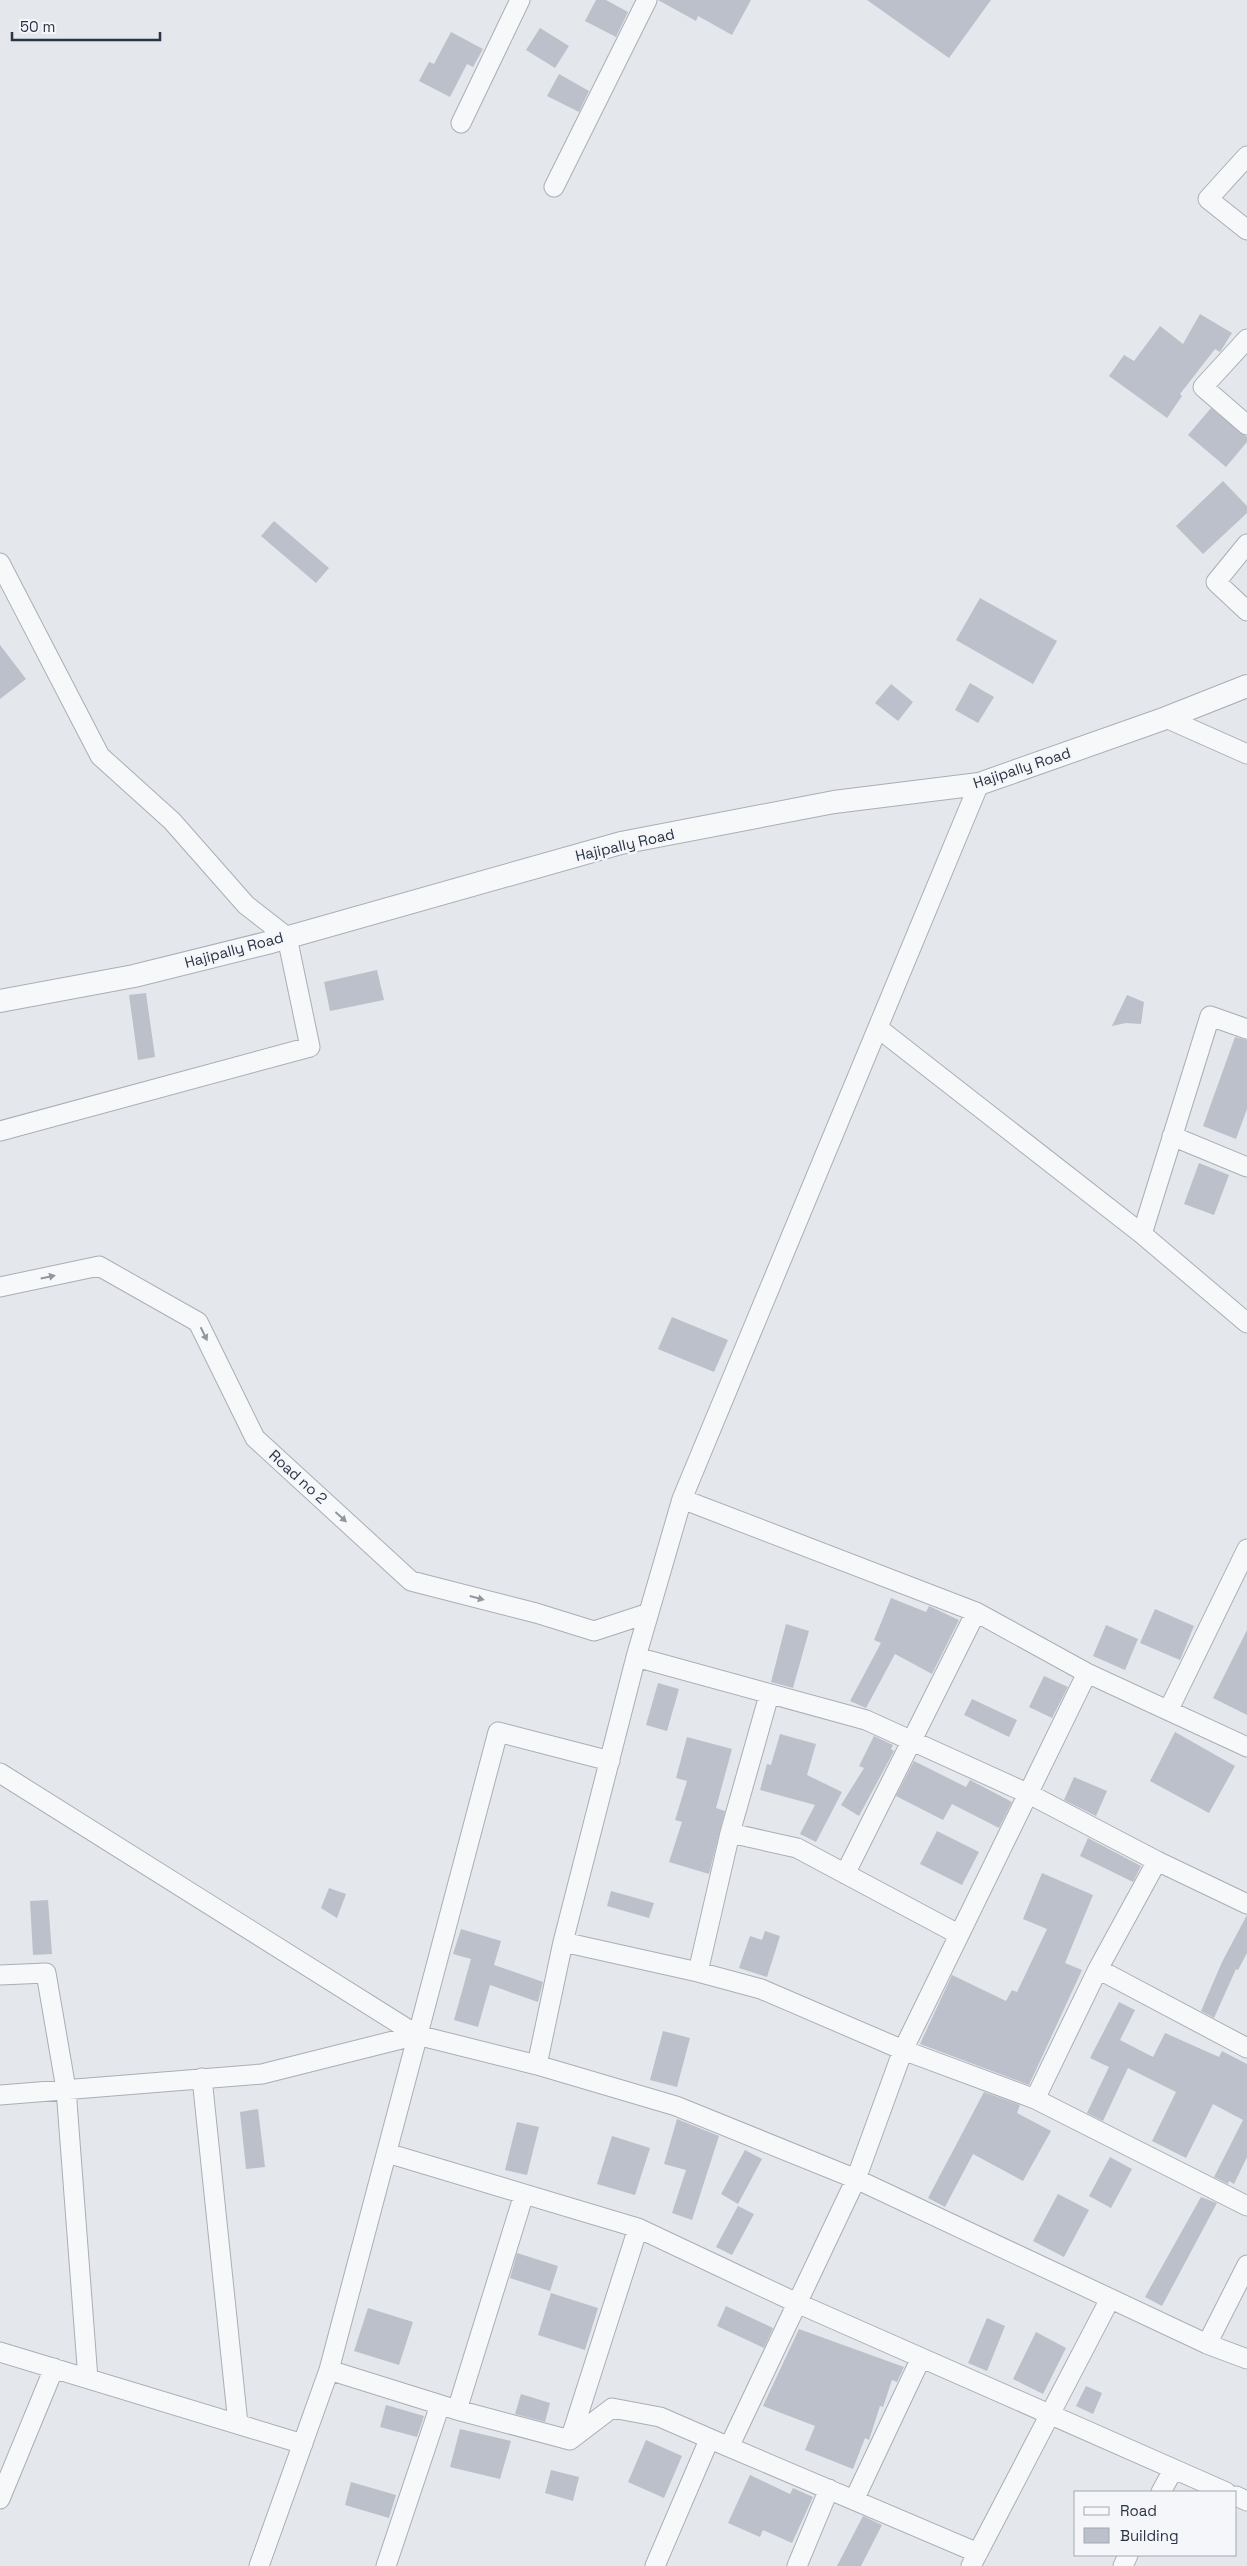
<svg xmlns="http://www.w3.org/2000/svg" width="1247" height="2566" font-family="'Space Grotesk',sans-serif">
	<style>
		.building { fill: #bbc0ca }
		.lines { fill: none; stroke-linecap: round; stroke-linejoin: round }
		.minor-casing { stroke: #a9aeb7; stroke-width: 21 }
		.tertiary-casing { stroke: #a9aeb7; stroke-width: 24 }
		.minor { stroke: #f7f8fa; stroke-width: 19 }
		.tertiary { stroke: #f7f8fa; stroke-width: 22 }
		.oneway { fill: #9196a0 }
		.labels { text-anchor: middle; stroke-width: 5; stroke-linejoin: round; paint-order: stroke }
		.street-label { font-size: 15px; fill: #2b3445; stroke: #f4f6f9 }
	</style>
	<rect width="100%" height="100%" fill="#e4e7ec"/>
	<!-- building -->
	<path class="building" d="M596,0h10l22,12 -12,25 -31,-16z
		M658,0h93l-19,35 -34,-19 -2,5z
		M867,0h124l-42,58z
		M540,28l29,18 -14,22 -29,-18z
		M451,32l32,17 -10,18 -6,-3 -17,33 -31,-16 10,-19 5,2z
		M559,74l30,17 -10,21 -32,-16z
		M1200,314l32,19 -12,19 -5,-3 -35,45 2,2 -15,22 -58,-42 15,-21 10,6 26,-35 23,18z
		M1211,408l36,29v5l-21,25 -38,-32z
		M1223,481l24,25v7l-44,41 -27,-28z
		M274,521l55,47 -13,15 -55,-47z
		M980,598l77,43 -24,43 -77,-44z
		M0,645l26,34 -26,20z
		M970,683l24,14 -16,26 -23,-13z
		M891,684l22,18 -15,19 -23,-18z
		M377,970l7,30 -54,11 -6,-29z
		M146,993l9,64 -17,3 -9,-65z
		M1127,995l17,7 -3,22 -15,-1 -14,3z
		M1235,1037l12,3v69l-11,30 -33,-13z
		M1199,1163l30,12 -15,40 -30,-11z
		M672,1317l56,23 -14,32 -56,-23z
		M891,1598l35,14 3,-6 30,14 -27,54 -37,-20 -29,54 -16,-7 31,-58 -7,-3z
		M1155,1609l39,17 -14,34 -40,-17z
		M786,1624l23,7 -16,57 -22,-6z
		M1106,1625l32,14 -13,31 -32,-14z
		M1247,1630v85l-34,-17z
		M1044,1676l24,11 -16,31 -23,-11z
		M658,1683l21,6 -12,42 -21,-6z
		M972,1699l45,21 -8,17 -45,-22z
		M1175,1732l60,34 -26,47 -59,-32z
		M780,1734l36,10 -9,31 35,17 -26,50 -16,-8 15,-29 -55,-15 7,-26 4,1z
		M874,1736l19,9 -2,4 3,2 -35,65 -18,-11 23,-37 -5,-2z
		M687,1737l45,12 -16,59 9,3 -16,63 -40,-12 13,-40 -7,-2 12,-39 -11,-3z
		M914,1761l52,26 4,-7 42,22 -13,26 -47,-24 -9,16 -47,-24z
		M1074,1777l33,14 -11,25 -32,-16z
		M937,1831l42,21 -17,33 -42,-21z
		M1088,1838l53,28 -8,16 -53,-26z
		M1042,1873l51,22 -28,68 17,7 -53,115 -109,-41 32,-69 54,26 6,-11 5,2 30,-63 -24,-10z
		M329,1888l17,6 -9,24 -16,-10z
		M611,1891l43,12 -5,15 -42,-12z
		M48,1900l4,54 -19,1 -3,-54z
		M1247,1915v38l-9,17 -2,-1 -22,49 -13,-7 21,-49z
		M461,1929l40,12 -7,24 49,17 -5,20 -48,-17 -12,42 -24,-7 17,-61 -18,-5z
		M765,1931l15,5 -13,41 -28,-9 11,-32 12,4z
		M1119,2002l16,8 -15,30 33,17 12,-24 54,24 3,-6 25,13v93l-13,27 -5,-3 -1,3 -14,-7 29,-57 -30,-16 -27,54 -34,-17 24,-49 -48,-24 -25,53 -16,-8 22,-46 -19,-9z
		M663,2031l27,7 -13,49 -27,-7z
		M984,2092l36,13 -3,8 34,18 -28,50 -50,-27 -28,53 -17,-9z
		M258,2109l7,58 -19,2 -6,-57z
		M677,2119l42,17 -27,84 -20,-7 14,-43 -22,-6z
		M517,2122l22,5 -12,48 -22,-5z
		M612,2136l38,12 -15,47 -38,-11z
		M745,2150l17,9 -24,45 -17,-10z
		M1110,2157l22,12 -21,39 -22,-12z
		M1058,2194l31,16 -25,47 -31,-16z
		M1201,2197l16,6 -55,103 -17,-9z
		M738,2206l16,8 -22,41 -16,-8z
		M517,2253l41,13 -8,25 -40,-13z
		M551,2293l47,15 -13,42 -47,-15z
		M726,2306l47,22 -9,20 -47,-22z
		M368,2308l45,14 -14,43 -45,-14z
		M987,2318l18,8 -18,45 -19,-8z
		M799,2329l105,38 -7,15 -5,-2 -9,27 -3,-1 -11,34 -4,-2 -12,31 -48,-19 10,-24 -52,-20z
		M1036,2332l30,16 -23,46 -30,-15z
		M1086,2386l16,7 -9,21 -17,-8z
		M521,2394l29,9 -5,19 -30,-8z
		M386,2405l38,11 -7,21 -37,-10z
		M460,2429l51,12 -11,38 -50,-12z
		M646,2440l36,16 -18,42 -36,-16z
		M551,2470l28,7 -6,24 -28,-8z
		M750,2475l40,19 3,-6 20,9 -21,46 -29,-13 -3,7 -32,-14z
		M351,2482l45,13 -7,23 -44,-13z
		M863,2516l19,9 -21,41h-24z"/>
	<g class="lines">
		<!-- minor casing -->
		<g class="minor-casing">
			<path id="minor" d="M461,123l59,-123
				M1247,156l-39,43 39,31
				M554,187l93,-187
				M1247,339l-44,48 44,38
				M1247,544l-31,38 31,29
				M0,563l100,193 72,65 74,84 41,32 23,110 -310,84
				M1166,718l81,36
				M878,1028l264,206
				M1247,1029l-37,-13 -68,218 105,89
				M1172,1136l75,31
				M0,1287l99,-21 99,56 57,116 156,143 125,32 58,18 55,-18
				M682,1499l294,113 111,61 160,74
				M636,1657l230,63 163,74 128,67 90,43
				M769,1695l-39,138 -32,139 63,17 142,61 184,-377
				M1169,1709l78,-160
				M0,1773l417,262 120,30 139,41 180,73 351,165 40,15
				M730,1833l67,15 161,86
				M845,1874l131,-262
				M563,1942l73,-285 46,-158 297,-715
				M1098,1969l149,79
				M0,1975l46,-2 20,116 22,290
				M537,2065l26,-123 135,30
				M202,2078l36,346
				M0,2095l262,-21 155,-39
				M1035,2099l63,-130 59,-108
				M387,2153l251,75 159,75 429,189
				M638,2228l-68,212 42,-32 48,9 69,30
				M1207,2344l40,-79
				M0,2352l303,92
				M329,2370l128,40 113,30
				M457,2410l67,-216
				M1161,2492l12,-22
				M1236,2496l11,5
				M0,2499l54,-131
				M854,2500l67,-142
				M978,2553l-249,-106 127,-268 47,-129 132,49 212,107
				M259,2566l70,-196 169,-638 112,29
				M386,2566l54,-161
				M655,2566l54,-126
				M797,2566l32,-77
				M971,2566l139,-267
				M1123,2566l5,-11"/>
		</g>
		<!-- tertiary casing -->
		<g class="tertiary-casing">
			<path id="tertiary" d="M0,1001l134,-25 137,-34 350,-99 213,-41 145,-18 187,-66 81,-32"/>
		</g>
		<!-- minor -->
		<use href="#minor" class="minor"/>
		<!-- tertiary -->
		<use href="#tertiary" class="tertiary"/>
	</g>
	<!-- one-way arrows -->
	<defs><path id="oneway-solid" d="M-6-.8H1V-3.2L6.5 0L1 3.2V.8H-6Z" transform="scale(1.25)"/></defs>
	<g class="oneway">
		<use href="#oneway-solid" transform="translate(48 1277) rotate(-12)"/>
		<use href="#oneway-solid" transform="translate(204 1334) rotate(64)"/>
		<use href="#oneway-solid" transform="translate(341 1517) rotate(42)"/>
		<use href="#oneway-solid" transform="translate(477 1598) rotate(15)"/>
	</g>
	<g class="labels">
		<!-- street labels -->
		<g class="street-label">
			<text transform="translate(1022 768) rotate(-18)" y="5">Hajipally Road</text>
			<text transform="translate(625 845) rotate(-13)" y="5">Hajipally Road</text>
			<text transform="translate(234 950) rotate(-15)" y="5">Hajipally Road</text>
			<text transform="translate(298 1477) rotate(42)" y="5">Road no 2</text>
		</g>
	</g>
	<!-- legend -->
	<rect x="1074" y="2491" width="162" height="65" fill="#f4f6f9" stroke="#a4a8b1"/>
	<rect x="1084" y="2507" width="25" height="8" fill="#f7f8fa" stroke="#a4a8b1"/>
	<text x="1120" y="2516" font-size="15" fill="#2b3445">Road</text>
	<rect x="1084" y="2528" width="25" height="15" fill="#bbc0ca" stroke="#a4a8b1"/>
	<text x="1120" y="2541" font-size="15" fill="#2b3445">Building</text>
	<!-- scale -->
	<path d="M12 32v8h148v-8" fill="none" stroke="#2b3445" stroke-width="2.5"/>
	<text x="20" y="32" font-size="15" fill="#2b3445" stroke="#f4f6f9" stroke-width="4" paint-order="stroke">50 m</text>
</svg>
